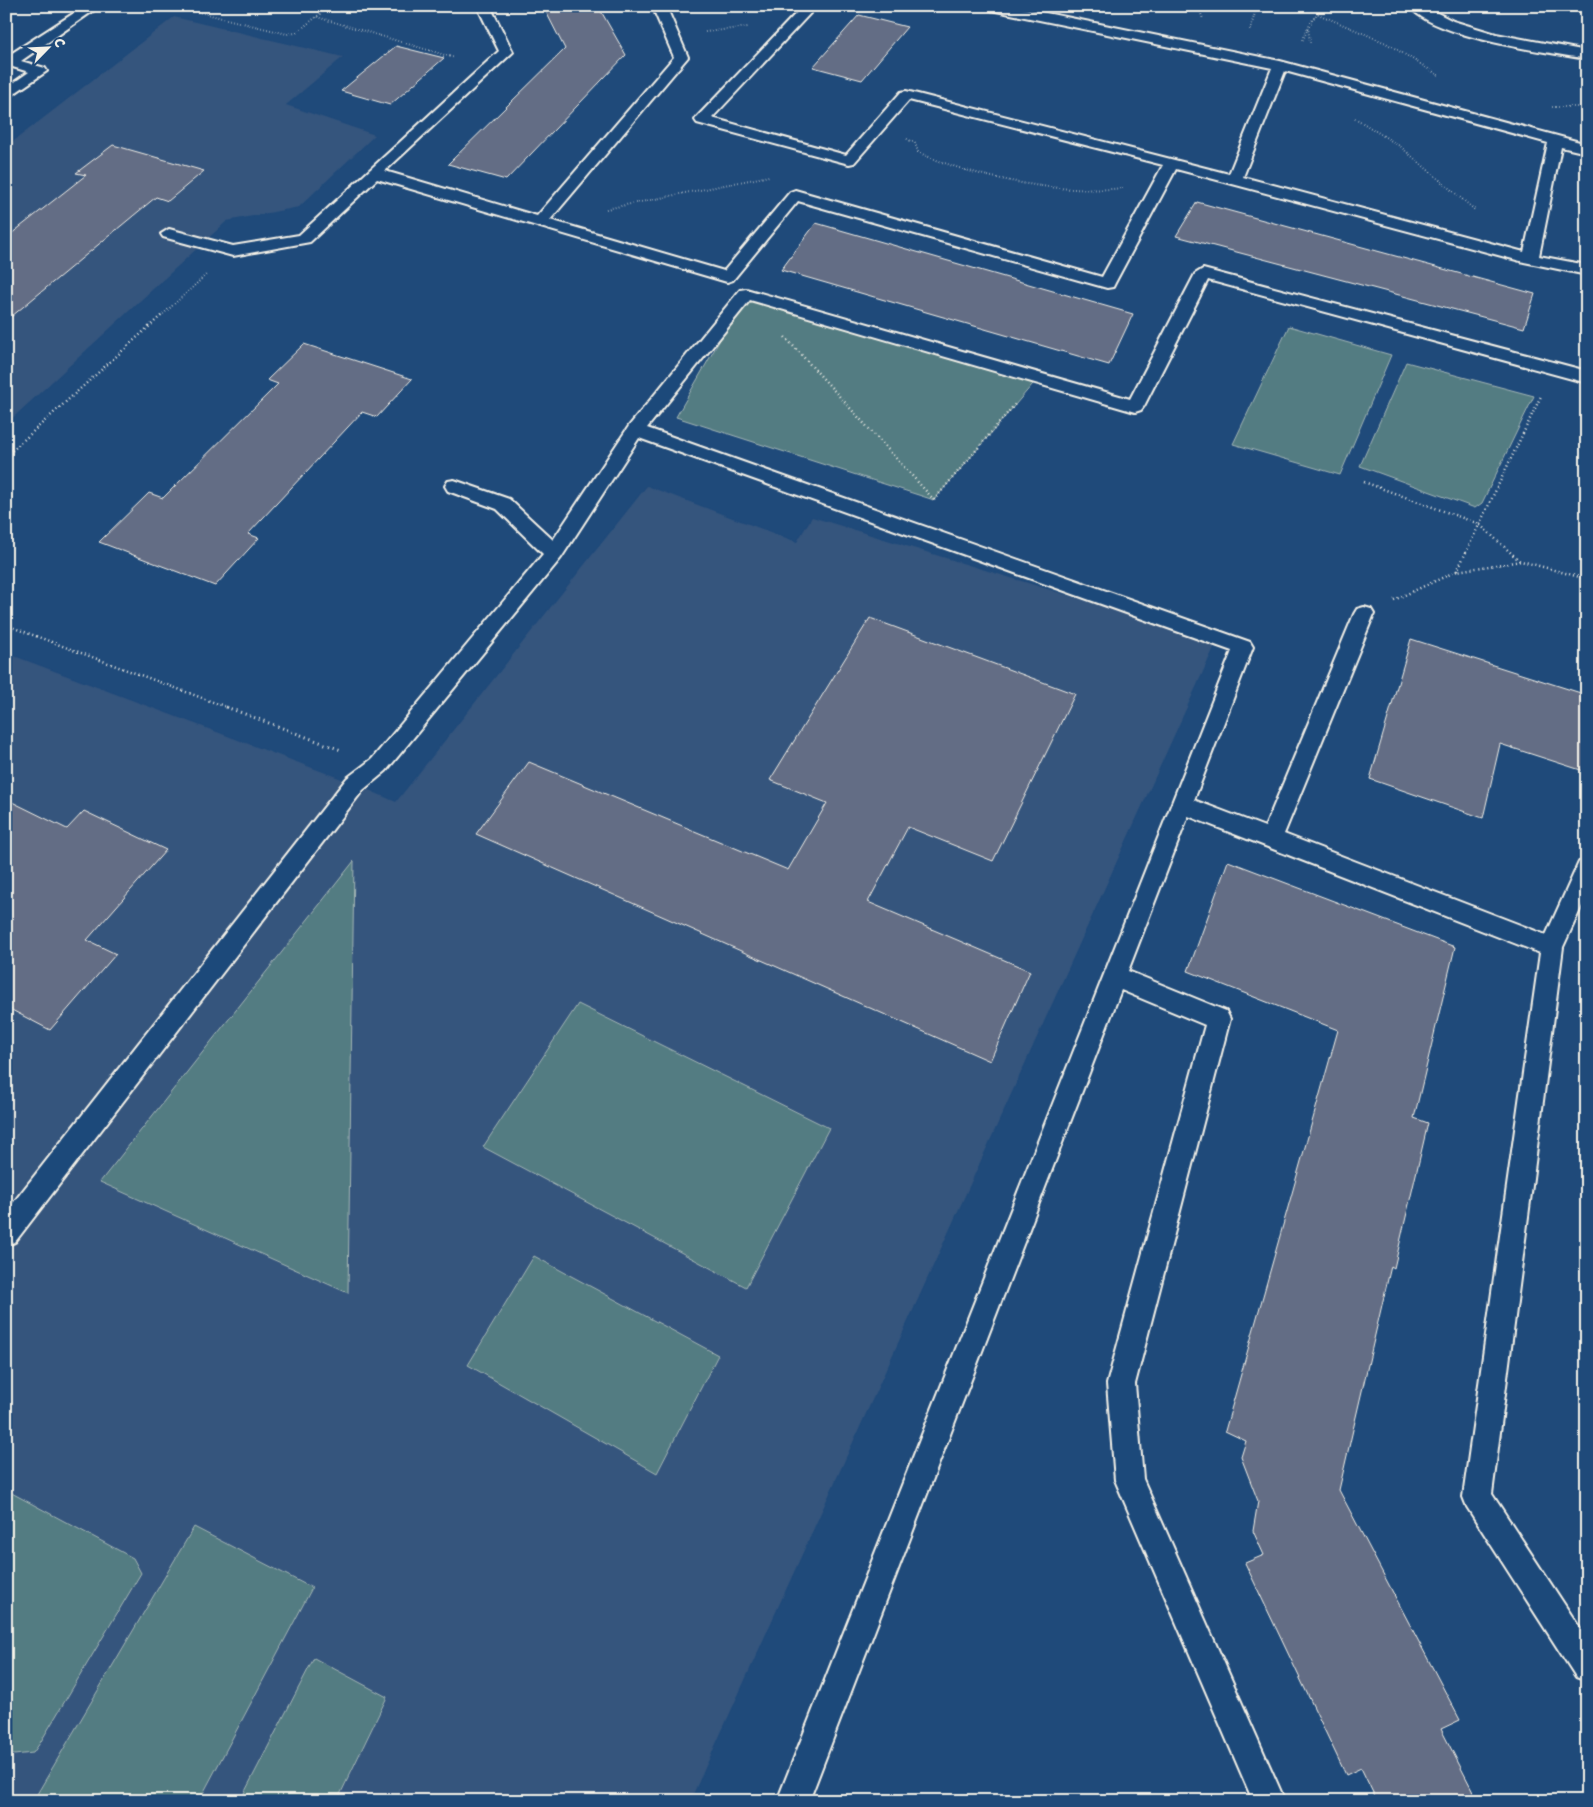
<svg xmlns="http://www.w3.org/2000/svg" width="1593" height="1807" font-family="'Shantell Sans',sans-serif">
	<style>
		.built { fill: #34547d }
		.green { fill: #537b82; stroke: #a4b6b5 }
		.building { fill: #646d85; stroke: #f4f1e8 }
		.lines { fill: none; stroke-linecap: round; stroke-linejoin: round }
		.service-casing { stroke: #f4f1e8; stroke-width: 4 }
		.path-far2 { stroke: #f4f1e8; stroke-width: 2; stroke-dasharray: 0.5 2.5; stroke-linecap: butt }
		.path-far1 { stroke: #f4f1e8; stroke-width: 2.5; stroke-dasharray: 1 3; stroke-linecap: butt }
		.path { stroke: #f4f1e8; stroke-width: 3; stroke-dasharray: 1 4; stroke-linecap: butt }
		.service { fill: #1f4a7a; fill-rule: evenodd }
	</style>
	<rect width="100%" height="100%" fill="#1f4a7a"/>
	<filter id="ink" filterUnits="userSpaceOnUse"><feTurbulence type="fractalNoise" baseFrequency=".02" numOctaves="2"/><feDisplacementMap in="SourceGraphic" scale="10" xChannelSelector="R" yChannelSelector="G"/><feConvolveMatrix kernelMatrix="1 2 1 2 8 2 1 2 1" color-interpolation-filters="sRGB"/></filter>
	<g filter="url(#ink)">
		<!-- built -->
		<path class="built" d="M174,17l169,40 -57,48 89,30 -76,72 -72,14 -221,203v-277z
			M647,486l150,56 15,-25 405,124 -527,1160h-684v-1148l349,131 41,18z"/>
		<!-- green -->
		<path class="green" d="M746,294l292,84 -104,122 -258,-83z
			M1289,326l102,29 -51,120 -107,-31z
			M1406,362l128,34 -52,107 -7,5 -115,-42z
			M354,861l-6,432 -248,-111z
			M578,1004l251,124 -83,159 -263,-140z
			M534,1256l184,99 -61,118 -189,-108z
			M6,1490l127,68 8,15 -101,170 -7,10 -19,2 -8,-4z
			M194,1527l118,61 -113,213h-166z
			M314,1658l73,39 -50,104h-97z"/>
		<!-- building -->
		<path class="building" d="M543,6h55l28,49 -120,125 -58,-16 117,-115z
			M859,15l48,12 -45,53 -49,-13z
			M396,46l48,12 -54,47 -49,-14z
			M113,145l91,26 -36,30 -12,-4 -150,124v-83l80,-63 -10,-2z
			M1197,202l338,92 -11,34 -348,-92z
			M816,223l317,91 -24,51 -328,-95z
			M304,344l108,35 -35,38 -15,-5 -114,122 11,4 -44,48 -116,-44 50,-49 14,5 115,-114 -11,-4z
			M870,618l205,76 -82,167 -85,-34 -40,75 162,69 -40,90 -514,-227 53,-72 259,108 39,-67 -57,-23z
			M1411,639l176,56v77l-87,-28 -17,74 -113,-39z
			M6,799l61,30 17,-18 82,39 -79,90 29,14 -66,76 -44,-23z
			M1228,861l227,86 -41,171 14,5 -34,145 -3,-2 -52,224 121,230 -19,9 37,72h-101l-16,-33 -15,7 -101,-212 19,-8 -11,-24 5,-30 -17,-44 5,-16 -21,-10 113,-401 -150,-59z"/>
		<g class="lines">
			<!-- service casing -->
			<g class="service-casing">
				<path id="service" d="M85,6h15l-79,55 24,7 2,3 -41,28v-11l23,-16 -23,-7v-8z
					M477,6h13l23,46 -128,119 152,45 137,-159 -22,-51h14l22,51 -138,163 174,51 66,-79 5,-2 307,87 61,-112 -254,-65 -55,63 -5,1 -152,-41 -2,-3 2,-3 106,-111h14l-105,112 134,37 55,-63 5,-1 323,83 43,-106 -281,-58 -6,-4h27l268,55 307,83v9l-26,-6 -22,109 48,9v10l-63,-13 -348,-93 -61,114 -2,4 -6,1 -309,-87 -65,79 -6,2 -350,-103 -67,63 -77,14 -70,-19 -2,-3 8,-5 64,17 66,-11 200,-184zM1285,71l263,72 -24,109 -281,-75z
					M1409,6h15l29,15 43,13 91,17v8c-41,-7 -153,-21 -178,-53z
					M1203,269l384,102v12l-379,-103 -64,126 -3,4 -6,2 -385,-112 -103,128 603,214 3,5 -59,153 71,27 89,-213 3,-5 7,-2 7,2 3,5 -90,220 262,101 33,-73 8,-2v35l-24,52 -71,547 95,145v42l-11,-4 -109,-170 -4,-10 77,-544 -352,-137 -60,155 98,40 4,8 -95,365 8,95 142,322h-32l-138,-321 -8,-96 98,-359 -84,-35 -312,811h-32l455,-1150 -593,-213 -78,120 -175,213 -23,19 -348,452 -9,4v-34l341,-434 25,-19 171,-205 -46,-45 -49,-18 -3,-5 3,-5 6,-1 55,19 44,41 76,-114 111,-136 6,-1 384,110 65,-125z"/>
			</g>
			<!-- path-far2 -->
			<path class="path-far2" d="M174,6l113,28 9,-1 34,-27
				M1198,6l5,13
				M1318,14l68,29 54,33
				M317,17l138,41
				M1250,30l7,-24
				M705,32l43,-5
				M1303,40l5,-13
				M1310,43l-2,-16 14,-21
				M1552,107h35
				M1355,118l46,29 75,64
				M907,139l8,4 3,9c54,26 145,43 205,36
				M606,209l163,-33
				M161,316l45,-41"/>
			<!-- path-far1 -->
			<path class="path-far1" d="M785,337l151,165
				M6,456l157,-142
				M1364,482l115,42 41,37
				M934,500l82,-97
				M1457,571l84,-175
				M1394,600l63,-29 64,-10 66,18
				M6,625l223,83"/>
			<!-- path -->
			<path class="path" d="M226,707l115,43"/>
			<!-- service -->
			<use href="#service" class="service"/>
		</g>
	</g>
	<!-- margin -->
	<rect width="1593" height="1807" fill="none" stroke="#1f4a7a" stroke-width="25"/>
	<rect x="12" y="12" width="1568" height="1782" fill="none" stroke="#f4f1e8" stroke-width="2" filter="url(#ink)"/>
	<!-- north arrow -->
	<g transform="translate(48 48) rotate(66)" stroke="#1f4a7a" stroke-width="4" paint-order="stroke">
	<path d="M0-4L9 19L0 12L-9 19Z" fill="#f4f1e8"/>
	<text y="-8" font-size="14" font-weight="bold" text-anchor="middle" fill="#f4f1e8">С</text>
	</g>
</svg>
